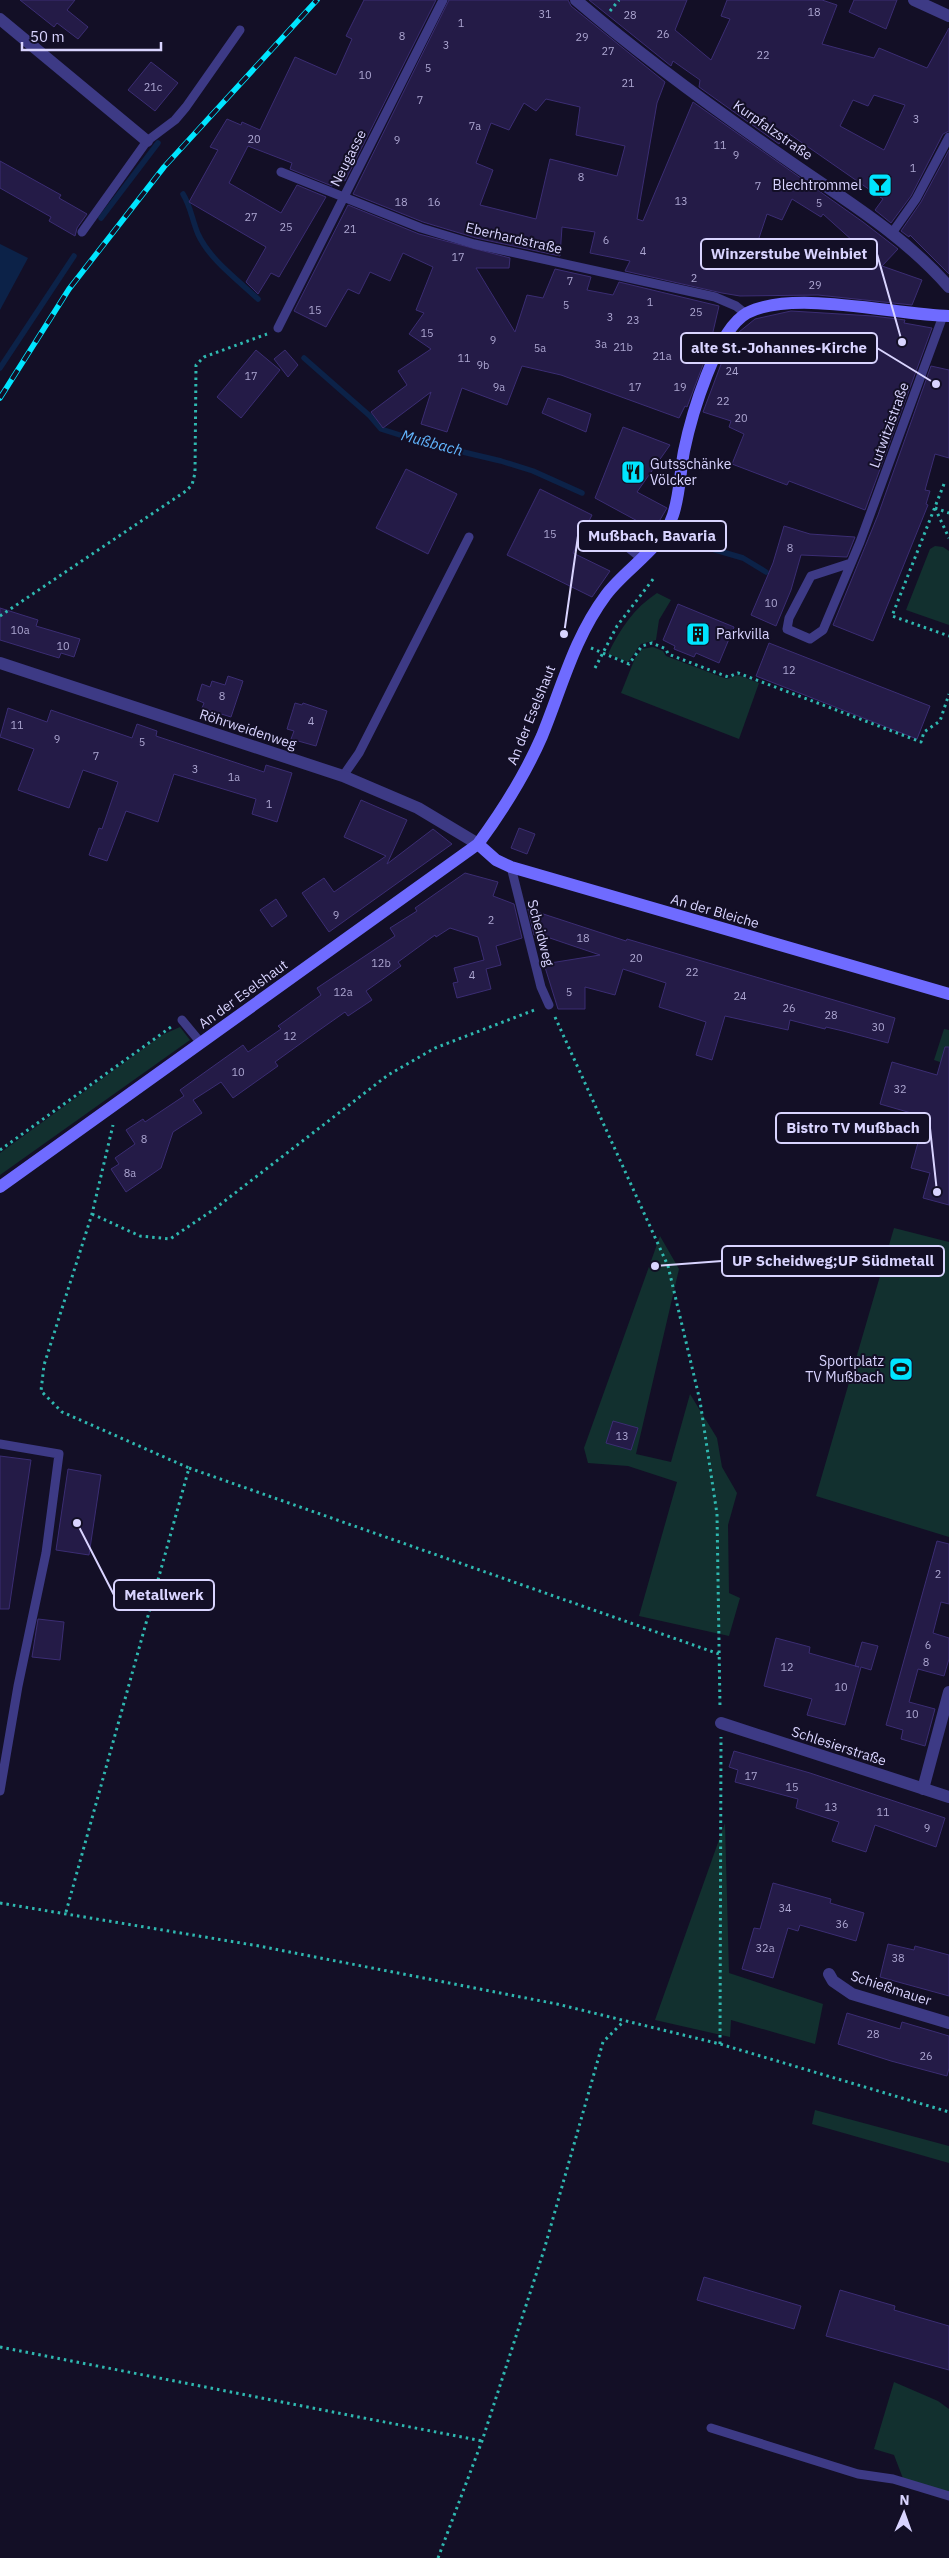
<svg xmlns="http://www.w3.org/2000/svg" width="949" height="2558" font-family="'IBM Plex Sans',sans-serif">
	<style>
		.green { fill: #12302f }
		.water { fill: #0c2248 }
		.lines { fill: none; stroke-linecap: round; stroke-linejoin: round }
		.stream { stroke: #0c2248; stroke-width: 5.5 }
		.building { fill: #241b47; stroke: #3b2d73; fill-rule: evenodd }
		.path { stroke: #2fb8b0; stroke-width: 3; stroke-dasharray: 2.5 4; stroke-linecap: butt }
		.lane { stroke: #3d3a85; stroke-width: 9 }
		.street { stroke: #3d3a85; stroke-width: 12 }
		.secondary { stroke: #6f6bff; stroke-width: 12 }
		.rail-casing { stroke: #00e5ff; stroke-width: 5.5 }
		.rail { stroke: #130f26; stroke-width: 4; stroke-dasharray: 11; stroke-linecap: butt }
		.labels { text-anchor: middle; stroke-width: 4; stroke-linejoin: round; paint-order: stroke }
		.number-label { font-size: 11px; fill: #aca6d1 }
		.street-label { font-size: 14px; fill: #d9d4ff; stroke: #130f26 }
		.poi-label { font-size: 14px; fill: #d9d4ff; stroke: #130f26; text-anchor: end }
		.water-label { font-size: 15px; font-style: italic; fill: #62b6ff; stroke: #130f26 }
		.leader { fill: none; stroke: #d9d4ff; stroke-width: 2 }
		.callout-dot { fill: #d9d4ff; stroke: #130f26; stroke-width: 2 }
		.callout { fill: #130f26; stroke: #d9d4ff; stroke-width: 2 }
		.callout-label { font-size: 15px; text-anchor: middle; font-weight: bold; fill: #d9d4ff }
	</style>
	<rect width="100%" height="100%" fill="#130f26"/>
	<!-- green -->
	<path class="green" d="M935,546l8,1 6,4v74l-43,-15 24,-61z
		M657,593l14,7 -12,20 -3,20 -15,4 -13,18 -20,-8c12,-25 26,-46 49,-61z
		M653,647l10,4 3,5 61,23 11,-4 21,8 -20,56 -118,-46 14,-35 7,-9z
		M180,1027l10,13 -190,135v-22l162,-118z
		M944,1029l5,1v35l-15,-5z
		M894,1228l55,14v295l-133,-41z
		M660,1236l19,33 -43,185 35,8 19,-68 27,44 5,29 15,26 -9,32 1,68 11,5 -11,38 -90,-20 38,-134 -49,-16 -40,-3 -4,-15z
		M725,1823l4,150 94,31 -8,40 -84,-24 -1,17 -75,-17z
		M815,2110l134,36v17l-137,-39z
		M894,2382l44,19 11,8v83l-45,-11 -10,-26 -20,-6z"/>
	<!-- water -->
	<path class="water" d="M0,244l28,14 -28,52z"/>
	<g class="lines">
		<!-- stream -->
		<path class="stream" d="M183,194c8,13 9,26 15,40 12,26 39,45 60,65
			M101,218l57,-75
			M304,358l66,58 11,13 44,14 76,18 32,10 49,22
			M0,368l74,-112
			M695,544l48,14 23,14"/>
	</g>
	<!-- building -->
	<path class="building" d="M20,0h55l-8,10 21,17 -10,12 -21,-16 -3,4z
		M364,0h72l-91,181 -8,-4 -5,9 -42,-17 2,-6 -44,-17 -19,37 52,30 16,-28 29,12 -47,80 -8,-4 -13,21 -12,-12 20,-35 -77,-45 29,-52 -8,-3 17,-28 14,6 1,-3 18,8 35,-73 41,18 16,-36 -6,-3z
		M449,0h119l3,6 94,76 -8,21 -20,116 6,2 50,-119 170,120 35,27 -16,17 40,14 -10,25 -94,-10 -78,1 -18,-3 -97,-22 5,-10 -40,-8 5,-21 -33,-5 -2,29 -5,-1 -79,-17 -53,-16 -70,-28zM546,99l34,8 -4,28 49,11 -8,30 -67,-17 -14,60 -56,-14 13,-35 -17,-7 15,-40 18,7 15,-27 12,8zM792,199l29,18 2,-3 30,27 -23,22 -41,-2v3l-38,-2 16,-48 15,6z
		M589,0h98l-12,30 36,30 19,-41 -9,-3 6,-16h95l15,5 -15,39 52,14 5,-10 48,20 22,-40v103l-6,3 -32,62 -20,27 -16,-13 8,-11 -95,-66 -9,11 -80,-57 1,-7 -27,-19 -2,5zM874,95l31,10 -21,45 -44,-24 13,-26 15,6z
		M854,0h43l-11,29 -37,-17z
		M151,62l27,21 -23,28 -27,-21z
		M949,150v124l-39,-39 -1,2 -8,-6 20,-29z
		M0,161l61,34 -2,3 28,16 -10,14 -2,8 -26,-15 2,-4 -51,-29z
		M348,205l71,29 91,24 -1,10h-33l39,64 12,-37 16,3 12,-29 36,8 -4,13 26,5 6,-13 100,24 -10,43 -22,58 -2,-1 -6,12 -118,-43 -39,-9 -15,39 -45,-17 -15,44 -26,-8 10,-32 -48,36 -12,-16 36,-27 -9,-14 33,-22 -22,-15 15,-21 -8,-3 17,-43 -30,-14 -13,28 -20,-9 -11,22 -11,-5 -22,38 -32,-16z
		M791,311l82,5 32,4 -1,3 28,5 -67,182 -76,-29 -2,4 -55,-21 12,-30 -15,-7 2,-6 -28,-9 20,-53 16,-27 16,-13z
		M256,350l24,20 -39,48 -24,-21z
		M285,350l13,15 -10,12 -14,-18z
		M931,366l18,4v88l-14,-4 -10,36 5,1 -4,13 2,1 -55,136 -40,-16 45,-110z
		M548,398l43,16 -5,18 -44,-19z
		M623,427l47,18 -33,47 30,16 -13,22 -59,-32z
		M406,469l51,25 -29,60 -52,-26z
		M540,489l52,26 -19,38 37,18 -18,26 -85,-42z
		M784,526l26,8 45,3 -8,20 -46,-2 -10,35 -15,36 -25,-11 22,-52z
		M678,604l56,23 -15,36 -23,-10 -2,4 -20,-8 1,-3 -12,-6z
		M0,608l38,12 -2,6 44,13 -6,18 -13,-4 -2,5 -59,-18z
		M769,643l161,63 -13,33 -161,-63z
		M228,676l15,5 -12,36 -29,-9 2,-5 -7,-3 5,-16 8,3 2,-6 13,4z
		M295,703l7,2 1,-2 24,8 -11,35 -25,-7 3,-8 -7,-2z
		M8,708l39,14 4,-12 81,28 5,-14 20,7 -1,5 108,36 2,-7 26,8 -15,49 -25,-8 4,-15 -82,-25 -16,48 -32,-11 -19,50 -18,-6 10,-27 3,1 16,-47 -35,-12 -14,38 -51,-18 16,-41 -34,-12z
		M361,800l46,20 -20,44 46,-35 19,15 -123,88 -27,-39 22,-15 10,14 52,-36 -42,-19z
		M519,828l16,6 -8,20 -16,-6z
		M465,873l33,9 -5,14 21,8 8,34 -26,8 5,19 -15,4 5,20 -34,9 -4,-15 5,-1 -4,-14 30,-8 -6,-23 -28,-9 -14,9 -1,-2 -37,27 3,4 -35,25 6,9 -24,16 -3,-4 -27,19 -43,31 3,4 -45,32 -12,-16 -28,18 9,13 -29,19 -12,36 -35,24 -15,-23 8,-5 -4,-6 20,-14 -9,-14 17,-11 2,3 39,-26 -4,-6 63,-45 5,7 33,-23 -3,-3 43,-31 -4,-7 78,-52 -5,-8 27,-17 -2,-3z
		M276,899l11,17 -15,11 -12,-17z
		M528,909l98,32 1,-2 268,79 -7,25 -45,-12 -17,-4 -1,2 -35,-9 -2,10 -63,-14 -13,44 -16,-5 10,-33 -47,-15 7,-24 -43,-14 -8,26 -30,-8v22h-27l-14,-45 56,-9 -62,-21 -4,1z
		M945,1047h4v158l-26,-7 7,-25 -19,-5 14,-51 -45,-13 12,-42 45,13z
		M613,1421l25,7 -7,22 -25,-7z
		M0,1456l31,4 -22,149h-9z
		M68,1469l33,6 -12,80 -33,-5z
		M937,1541l12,3v60l-8,-2 -8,31 16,5v21l-5,17 -26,-7 -9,33 26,7 -10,37 -24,-7 2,-9 -17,-5z
		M38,1619l26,3 -4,38 -28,-3z
		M776,1638l34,9 -1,6 50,14 -4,-1 7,-24 16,4 -7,24 -10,-3 -16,58 -38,-10 5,-16 -48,-13z
		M734,1751l76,22 135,45 -9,29 -61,-22 -9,27 -34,-11 7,-19 -43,-14 2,-9 -63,-17 3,-12 -9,-3z
		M773,1883l58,16 -1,4 34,10 -8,28 -56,-16 -2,6 -10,-3 -15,50 -31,-9 12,-41 6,1z
		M888,1944l26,6 1,-4 34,9v41l-69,-19z
		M847,2013l53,16 2,-7 47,14v32l-2,8 -56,-15 -53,-17z
		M704,2277l97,29 -7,23 -97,-29z
		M840,2290l55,16 -1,4 55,16v44l-123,-34z"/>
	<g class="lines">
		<!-- path -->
		<path class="path" d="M610,11l9,-11
			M944,484l-52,132 57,20
			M935,508l14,30
			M935,508l14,5
			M0,616l186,-125 6,-6 3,-12 1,-108 8,-8 63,-23
			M591,648l38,16 13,-18 10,-3 14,6 2,5 60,23 10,-4 183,69 3,-10 16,-11 9,-27
			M595,668l22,-42 37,-48
			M555,1017l113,249 32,135 17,113 3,194
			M0,1150l171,-123
			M92,1214l48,22 30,3 43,-29 175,-135 47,-27 102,-39
			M189,1468l530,186
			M0,1903l259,43 298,58 163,40 229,68
			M66,1912l123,-444 -127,-56 -21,-21 3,-26 48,-151 21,-89
			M720,2044l1,-307
			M0,2347l482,94
			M438,2558l44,-117 62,-191 59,-208 20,-20"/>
		<!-- lane -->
		<path class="lane" d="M281,172l140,56 53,16 241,53 21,9 10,8
			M82,232l65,-91 28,-21 11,-13 54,-77
			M892,233l24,-34 33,-62
			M278,328l165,-328
			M604,532l21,13 16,13
			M851,563l-40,13 -22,42 -2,11 23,10 13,-9 37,-88 83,-226
			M343,776l16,-23 110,-216
			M511,867l30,120 8,18
			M182,1020l19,23
			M0,1444l59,10 -13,99 -28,133 -18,105
			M711,2428l147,46 35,5 56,17"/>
		<!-- street -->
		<path class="street" d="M576,0c64,55 134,106 203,154 59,42 121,77 170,133
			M914,0l35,16
			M0,19l147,122
			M0,663l343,113 75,32 60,36
			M721,1723l228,74
			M923,1789l26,-97
			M829,1974l4,7 19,13 97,29"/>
		<!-- secondary -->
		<path class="secondary" d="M478,844l18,16 15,7 438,127
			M0,1187l478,-343c25,-34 47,-69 64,-108 20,-49 32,-98 64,-141 20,-27 56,-46 67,-80 7,-21 7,-43 11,-64 7,-34 32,-121 63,-138 46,-24 149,2 202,3"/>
		<!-- rail casing -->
		<g class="rail-casing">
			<path id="rail" d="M0,398l69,-109 95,-122 153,-167"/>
		</g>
		<!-- rail -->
		<use href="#rail" class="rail"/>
	</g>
	<!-- icons -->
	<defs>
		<g id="bar-square" transform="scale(1.25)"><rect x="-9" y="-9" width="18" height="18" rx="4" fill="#00e5ff" stroke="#130f26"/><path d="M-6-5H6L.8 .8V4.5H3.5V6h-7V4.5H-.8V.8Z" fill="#111"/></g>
		<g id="restaurant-square" transform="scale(1.25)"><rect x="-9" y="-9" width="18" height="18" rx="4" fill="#00e5ff" stroke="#130f26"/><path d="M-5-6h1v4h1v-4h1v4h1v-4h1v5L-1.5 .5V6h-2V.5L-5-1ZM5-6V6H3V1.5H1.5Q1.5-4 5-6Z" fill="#111"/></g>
		<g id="building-square" transform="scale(1.25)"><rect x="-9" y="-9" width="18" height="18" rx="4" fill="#00e5ff" stroke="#130f26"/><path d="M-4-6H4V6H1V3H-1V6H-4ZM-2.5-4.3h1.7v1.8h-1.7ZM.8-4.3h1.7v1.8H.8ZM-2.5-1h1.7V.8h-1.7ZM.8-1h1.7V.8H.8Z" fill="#111"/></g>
		<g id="stadium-square" transform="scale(1.25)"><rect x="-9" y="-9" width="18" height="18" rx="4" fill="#00e5ff" stroke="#130f26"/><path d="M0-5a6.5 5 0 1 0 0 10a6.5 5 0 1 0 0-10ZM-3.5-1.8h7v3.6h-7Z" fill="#111"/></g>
	</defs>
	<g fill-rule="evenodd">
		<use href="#bar-square" x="880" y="185"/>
		<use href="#restaurant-square" x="633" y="472"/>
		<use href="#building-square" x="698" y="634"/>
		<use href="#stadium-square" x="901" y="1369"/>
	</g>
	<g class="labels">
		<!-- number labels -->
		<g class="number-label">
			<text x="814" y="16">18</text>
			<text x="545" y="18">31</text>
			<text x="630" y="19">28</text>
			<text x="461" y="27">1</text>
			<text x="663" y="38">26</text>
			<text x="402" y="40">8</text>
			<text x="582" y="41">29</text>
			<text x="446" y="49">3</text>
			<text x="608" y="55">27</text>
			<text x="763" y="59">22</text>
			<text x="428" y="72">5</text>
			<text x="365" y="79">10</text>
			<text x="628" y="87">21</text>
			<text x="153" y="91">21c</text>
			<text x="420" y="104">7</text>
			<text x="916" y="123">3</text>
			<text x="475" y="130">7a</text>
			<text x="254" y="143">20</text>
			<text x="397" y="144">9</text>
			<text x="720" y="149">11</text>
			<text x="736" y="159">9</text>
			<text x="913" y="172">1</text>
			<text x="581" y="181">8</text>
			<text x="758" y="190">7</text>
			<text x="681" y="205">13</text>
			<text x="401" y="206">18</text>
			<text x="434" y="206">16</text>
			<text x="819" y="207">5</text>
			<text x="251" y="221">27</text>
			<text x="286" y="231">25</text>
			<text x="350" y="233">21</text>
			<text x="606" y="244">6</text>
			<text x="643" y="255">4</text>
			<text x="458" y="261">17</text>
			<text x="694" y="282">2</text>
			<text x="570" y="285">7</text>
			<text x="815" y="289">29</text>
			<text x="650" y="306">1</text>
			<text x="566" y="309">5</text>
			<text x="315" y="314">15</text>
			<text x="696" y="316">25</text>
			<text x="610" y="321">3</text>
			<text x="633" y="324">23</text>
			<text x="427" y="337">15</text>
			<text x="493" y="344">9</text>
			<text x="601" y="348">3a</text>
			<text x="623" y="351">21b</text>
			<text x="540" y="352">5a</text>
			<text x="662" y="360">21a</text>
			<text x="464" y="362">11</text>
			<text x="483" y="369">9b</text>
			<text x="732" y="375">24</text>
			<text x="251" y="380">17</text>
			<text x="499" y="391">9a</text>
			<text x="635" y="391">17</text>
			<text x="680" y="391">19</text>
			<text x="723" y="405">22</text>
			<text x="741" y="422">20</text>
			<text x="550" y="538">15</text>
			<text x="790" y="552">8</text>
			<text x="771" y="607">10</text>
			<text x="20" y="634">10a</text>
			<text x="63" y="650">10</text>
			<text x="789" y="674">12</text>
			<text x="222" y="700">8</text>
			<text x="311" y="725">4</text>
			<text x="17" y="729">11</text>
			<text x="57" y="743">9</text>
			<text x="142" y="746">5</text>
			<text x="96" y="760">7</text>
			<text x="195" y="773">3</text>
			<text x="234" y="781">1a</text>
			<text x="269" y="808">1</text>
			<text x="336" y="919">9</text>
			<text x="491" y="924">2</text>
			<text x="583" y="942">18</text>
			<text x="636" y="962">20</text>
			<text x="381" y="967">12b</text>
			<text x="692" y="976">22</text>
			<text x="472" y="979">4</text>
			<text x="343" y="996">12a</text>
			<text x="569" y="996">5</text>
			<text x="740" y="1000">24</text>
			<text x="789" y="1012">26</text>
			<text x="831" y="1019">28</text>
			<text x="878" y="1031">30</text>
			<text x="290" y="1040">12</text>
			<text x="238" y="1076">10</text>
			<text x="900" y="1093">32</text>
			<text x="144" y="1143">8</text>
			<text x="130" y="1177">8a</text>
			<text x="622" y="1440">13</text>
			<text x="938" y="1578">2</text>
			<text x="928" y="1649">6</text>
			<text x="926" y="1666">8</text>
			<text x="787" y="1671">12</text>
			<text x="841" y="1691">10</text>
			<text x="912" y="1718">10</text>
			<text x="751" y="1780">17</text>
			<text x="792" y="1791">15</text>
			<text x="831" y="1811">13</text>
			<text x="883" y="1816">11</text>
			<text x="927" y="1832">9</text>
			<text x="785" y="1912">34</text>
			<text x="842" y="1928">36</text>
			<text x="765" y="1952">32a</text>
			<text x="898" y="1962">38</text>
			<text x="873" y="2038">28</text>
			<text x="926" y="2060">26</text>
		</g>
		<!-- street labels -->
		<g class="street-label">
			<text transform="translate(773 130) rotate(35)" y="5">Kurpfalzstraße</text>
			<text transform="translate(348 158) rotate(-63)" y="5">Neugasse</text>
			<text transform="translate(514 238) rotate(13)" y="5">Eberhardstraße</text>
			<text transform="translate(889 425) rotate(-70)" y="5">Lutwitzistraße</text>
			<text transform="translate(531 715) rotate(-68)" y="5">An der Eselshaut</text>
			<text transform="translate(248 729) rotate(18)" y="5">Röhrweidenweg</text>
			<text transform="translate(715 911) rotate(16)" y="5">An der Bleiche</text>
			<text transform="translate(541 933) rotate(75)" y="5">Scheidweg</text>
			<text transform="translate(243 994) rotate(-36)" y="5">An der Eselshaut</text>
			<text transform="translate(839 1746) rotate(18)" y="5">Schlesierstraße</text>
			<text transform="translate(891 1988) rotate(18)" y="5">Schießmauer</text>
		</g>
		<!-- poi labels -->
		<g class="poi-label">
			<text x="862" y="190">Blechtrommel</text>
			<text x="650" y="469" text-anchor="start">Gutsschänke<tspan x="650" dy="16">Völcker</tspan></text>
			<text x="716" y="639" text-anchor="start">Parkvilla</text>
			<text x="884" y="1366">Sportplatz<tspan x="884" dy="16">TV Mußbach</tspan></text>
		</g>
		<!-- water labels -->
		<g class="water-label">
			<text transform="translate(432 443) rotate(15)" y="5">Mußbach</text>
		</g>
	</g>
	<!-- callouts -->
	<path class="leader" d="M902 342L877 254M936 384L877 348M564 634L578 536M937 1192L930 1128M655 1266L722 1261M77 1523L114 1595"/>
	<g class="callout-dot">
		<circle cx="902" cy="342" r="5"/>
		<circle cx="936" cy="384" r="5"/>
		<circle cx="564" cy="634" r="5"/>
		<circle cx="937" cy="1192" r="5"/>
		<circle cx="655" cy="1266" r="5"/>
		<circle cx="77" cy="1523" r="5"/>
	</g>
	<g class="callout">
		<rect x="701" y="239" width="176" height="30" rx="5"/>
		<rect x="681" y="333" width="196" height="30" rx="5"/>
		<rect x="578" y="521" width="148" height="30" rx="5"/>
		<rect x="776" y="1113" width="154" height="30" rx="5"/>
		<rect x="722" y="1246" width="222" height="30" rx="5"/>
		<rect x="114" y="1580" width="100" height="30" rx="5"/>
	</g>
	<g class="callout-label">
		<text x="789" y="259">Winzerstube Weinbiet</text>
		<text x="779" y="353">alte St.-Johannes-Kirche</text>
		<text x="652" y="541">Mußbach, Bavaria</text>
		<text x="853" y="1133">Bistro TV Mußbach</text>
		<text x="833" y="1266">UP Scheidweg;UP Südmetall</text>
		<text x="164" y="1600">Metallwerk</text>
	</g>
	<!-- north arrow -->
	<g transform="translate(904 2513) rotate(2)" stroke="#130f26" stroke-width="4" paint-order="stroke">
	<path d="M0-4L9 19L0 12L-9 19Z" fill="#d9d4ff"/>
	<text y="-8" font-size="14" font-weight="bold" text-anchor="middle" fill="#d9d4ff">N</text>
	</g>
	<!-- scale -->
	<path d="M22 42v8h139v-8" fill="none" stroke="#d9d4ff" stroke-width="2.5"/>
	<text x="30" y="42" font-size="15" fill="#d9d4ff" stroke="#130f26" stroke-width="4" paint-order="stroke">50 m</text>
</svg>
